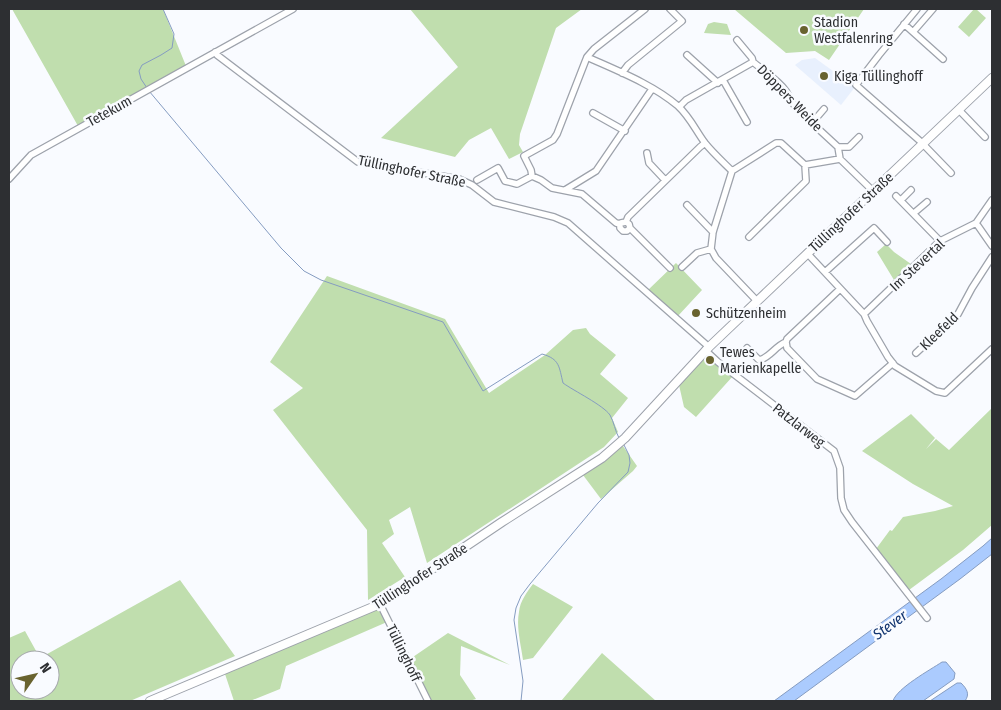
<svg xmlns="http://www.w3.org/2000/svg" width="1001" height="710" font-family="'Fira Sans Condensed',sans-serif">
	<style>
		.built { fill: #e8f0fd }
		.green { fill: #c0deae; fill-rule: evenodd }
		.water { fill: #abcbfe; stroke: #859cc1 }
		.lines { fill: none; stroke-linecap: round; stroke-linejoin: round }
		.stream { stroke: #859cc1; stroke-width: 1 }
		.minor-casing { stroke: #9da2ab; stroke-width: 8 }
		.secondary-casing { stroke: #9da2ab; stroke-width: 10 }
		.minor { stroke: #fff; stroke-width: 5.5 }
		.secondary { stroke: #fff; stroke-width: 8 }
		.poi-dot { fill: #69632f; stroke: #f9fbff; stroke-width: 2 }
		.labels { text-anchor: middle; stroke-width: 5; stroke-linejoin: round; paint-order: stroke }
		.poi-label { font-size: 14px; fill: #2d2f32; stroke: #f9fbff; text-anchor: start }
		.street-label { font-size: 14px; fill: #2d2f32; stroke: #f9fbff }
		.water-label { font-size: 15px; font-style: italic; fill: #11346f; stroke: #f9fbff }
	</style>
	<rect width="100%" height="100%" fill="#f9fbff"/>
	<!-- built -->
	<path class="built" d="M815,58l40,29 -14,18 -46,-40 7,-5z"/>
	<!-- green -->
	<path class="green" d="M12,9h151l23,57 -108,60z
		M410,9h172l-26,19 -36,106 -1,11 4,7 -14,7 -18,-31 -22,12 -14,17 -74,-19 77,-71z
		M734,9h130l-35,51 -14,-9 -29,2z
		M974,9h2l10,9 -17,19 -11,-10z
		M714,22l13,2 4,11 -27,-2 4,-9z
		M886,244l8,8 17,12 -17,16 -17,-28z
		M676,263l26,27 -25,27 -30,-26z
		M327,276l118,43 44,74 56,-38 28,-25 13,-2 4,6 26,21 -16,19 28,24 -16,20 6,14 -14,15 -177,116 -17,-56 -21,13 5,14 -12,9 23,34 -37,23 -1,-70 -94,-120 30,-22 -33,-26z
		M700,360h7l4,2 5,1 17,13 -37,41 -12,-10 -5,-22z
		M992,408v117l-29,25 -54,40 -33,-41 14,-19 2,1 11,-14 32,-6 18,-5 -40,-22 -51,-33 49,-37 24,24 -9,11 10,-10 13,11z
		M623,446l14,20 -4,5 -32,28 -18,-24z
		M180,580l55,76 -105,45h-121v-63l16,-7 15,27zM20,660h30v30h-30z
		M533,584l40,23 -40,51 -10,2c-2,-15 -7,-33 -4,-48 1,-11 8,-20 14,-28z
		M379,606l8,16 -101,44 -6,23 -30,12h-16l-10,-30z
		M448,633l62,32 -49,-19 -1,29 16,24 -7,2h-38l-21,-42z
		M602,653l54,48h-95z"/>
	<!-- water -->
	<path class="water" d="M992,538v16l-32,25 -166,122h-20l167,-122 42,-33z
		M942,662h4l9,11 -1,6 -31,22h-30c4,-13 37,-31 49,-39z
		M957,683h4c6,6 9,11 4,18h-35z"/>
	<g class="lines">
		<!-- stream -->
		<path class="stream" d="M147,88l-6,-9 -2,-8 3,-6 19,-10 11,-7 2,-14 -11,-25
			M149,91l132,157 23,23 17,9 122,42 40,69 59,-37c18,5 17,13 21,29 11,8 40,22 47,32 4,7 5,16 9,23
			M521,701l2,-20 -9,-61 2,-12 5,-12 9,-12 68,-81 30,-31 2,-9 -1,-8 -6,-12"/>
		<!-- minor casing -->
		<g class="minor-casing">
			<path id="minor" d="M917,9l-38,46 -23,30 64,56 31,32
				M904,24l39,35
				M913,32l20,-23
				M737,40l15,18 1,4
				M215,52l2,3 141,107 101,17 13,6 22,17 60,15 14,6 141,124
				M687,55l31,28
				M587,57l7,-8 51,-40
				M622,73l6,-8 54,-44 -12,-12
				M723,80l24,42
				M679,107l7,-7 67,-38c11,9 25,18 33,29 4,7 7,14 13,20l39,36 2,12
				M959,110l26,27
				M593,113l32,18
				M812,123l12,-14
				M838,147h11l10,-10
				M647,153l2,10 16,17
				M532,176l-1,-6 -7,-14 29,-16 4,-6 28,-72 2,-5c31,14 65,27 91,49 12,11 18,25 27,37 8,10 18,19 27,28
				M9,179l22,-24 262,-146
				M477,180l21,-12 7,13 12,3 15,-8 9,4 11,8 30,6 34,29 4,1
				M565,190l31,-19 56,-82
				M896,196l44,45
				M901,200l10,-10
				M687,205l26,27
				M914,213l13,-11
				M626,222l3,2 1,4 -3,3h-4l-3,-3v-4l1,-1 5,-1 2,-5 72,-70 5,-4
				M976,223l16,23
				M630,228l40,40
				M749,237l57,-56 -1,-16
				M807,253l57,61 3,7 21,36 7,9 41,25 9,2 47,-44
				M682,267l15,-14 14,-4
				M825,272l49,-44 13,14
				M840,289l-53,50 -1,3 1,6 30,31 38,17 38,-33
				M757,301l-41,-43 -5,-9 2,-17 19,-61 44,-28h5l24,22 35,-6 33,32
				M864,314l76,-73 36,-18 16,-23
				M747,348l12,12c11,-2 16,-14 27,-18
				M705,350l13,12 116,89 6,17 1,30 3,12 8,12 75,96
				M916,353l42,-39 14,-26 20,-31
				M380,604l48,97"/>
		</g>
		<!-- secondary casing -->
		<g class="secondary-casing">
			<path id="secondary" d="M150,701l230,-97 122,-82 100,-64 23,-20 84,-91 283,-269"/>
		</g>
		<!-- minor -->
		<use href="#minor" class="minor"/>
		<!-- secondary -->
		<use href="#secondary" class="secondary"/>
	</g>
	<!-- markers -->
	<g class="poi-dot">
		<circle cx="804" cy="30" r="5"/>
		<circle cx="824" cy="76" r="5"/>
		<circle cx="696" cy="313" r="5"/>
		<circle cx="710" cy="360" r="5"/>
	</g>
	<g class="labels">
		<!-- poi labels -->
		<g class="poi-label">
			<text x="814" y="27">Stadion<tspan x="814" dy="16">Westfalenring</tspan></text>
			<text x="834" y="81">Kiga Tüllinghoff</text>
			<text x="706" y="318">Schützenheim</text>
			<text x="720" y="357">Tewes<tspan x="720" dy="16">Marienkapelle</tspan></text>
		</g>
		<!-- street labels -->
		<g class="street-label">
			<text transform="translate(790 98) rotate(46)" y="5">Döppers Weide</text>
			<text transform="translate(109 111) rotate(-29)" y="5">Tetekum</text>
			<text transform="translate(412 171) rotate(12)" y="5">Tüllinghofer Straße</text>
			<text transform="translate(851 212) rotate(-43)" y="5">Tüllinghofer Straße</text>
			<text transform="translate(917 265) rotate(-43)" y="5">Im Stevertal</text>
			<text transform="translate(939 331) rotate(-44)" y="5">Kleefeld</text>
			<text transform="translate(799 425) rotate(38)" y="5">Patzlarweg</text>
			<text transform="translate(420 576) rotate(-33)" y="5">Tüllinghofer Straße</text>
			<text transform="translate(404 653) rotate(64)" y="5">Tüllinghoff</text>
		</g>
		<!-- water labels -->
		<g class="water-label">
			<text transform="translate(890 625) rotate(-36)" y="5">Stever</text>
		</g>
	</g>
	<!-- border -->
	<rect width="1001" height="710" fill="none" stroke="#2d2f32" stroke-width="20"/>
	<!-- north arrow -->
	<g transform="translate(35 675) rotate(56)"><circle r="24" fill="#f9fbff" stroke="#a7a9ad"/>
	<path d="M0-4L9 19L0 12L-9 19Z" fill="#69632f"/>
	<text y="-8" font-size="14" font-weight="bold" text-anchor="middle" fill="#2d2f32">N</text>
	</g>
</svg>
